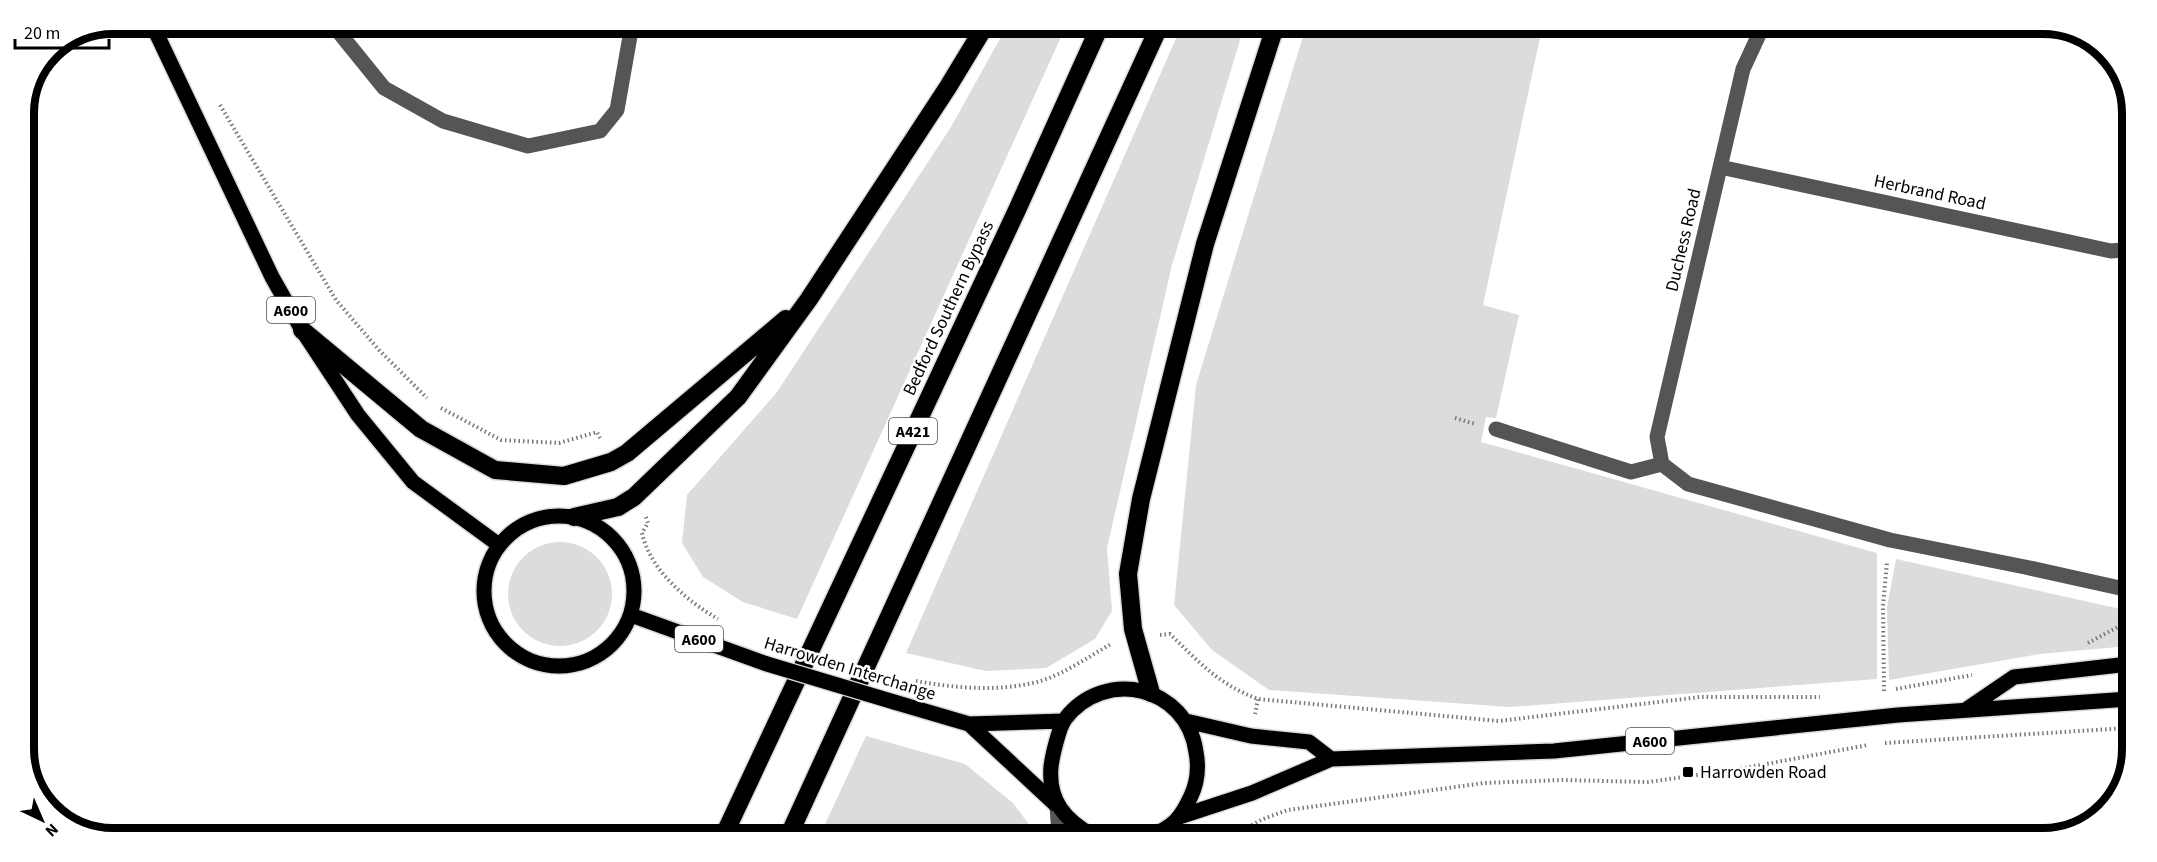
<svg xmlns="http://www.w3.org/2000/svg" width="2157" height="862" font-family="'Source Sans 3',sans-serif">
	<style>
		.green { fill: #dcdcdc }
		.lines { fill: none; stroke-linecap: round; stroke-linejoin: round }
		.major-casing { stroke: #dbdbdb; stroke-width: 18 }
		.highway-casing { stroke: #dbdbdb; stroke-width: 21 }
		.path { stroke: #777; stroke-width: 4; stroke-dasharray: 1.5 3; stroke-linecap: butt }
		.minor { stroke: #555; stroke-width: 15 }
		.major { stroke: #000; stroke-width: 15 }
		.highway { stroke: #000; stroke-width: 18 }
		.major-bridge-casing { stroke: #dbdbdb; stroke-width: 18; stroke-linecap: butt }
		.major-bridge { stroke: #000; stroke-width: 15 }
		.poi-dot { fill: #000; stroke: #fff; stroke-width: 2 }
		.labels { text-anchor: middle; stroke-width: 5; stroke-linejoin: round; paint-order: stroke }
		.shield { fill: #fff; stroke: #4c4c4c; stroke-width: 1.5 }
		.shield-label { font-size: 16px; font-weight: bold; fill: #000 }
		.street-label { font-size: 18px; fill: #000; stroke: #fff }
		.poi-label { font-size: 18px; fill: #000; stroke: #fff; text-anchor: start }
		.rim { fill: none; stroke: #000; stroke-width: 8 }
	</style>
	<rect width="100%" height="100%" fill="#fff"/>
	<!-- green -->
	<path class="green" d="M1007,26h59l-269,593 -54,-17 -40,-25 -21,-34 5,-48 90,-103 174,-265z
		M1181,27h63l-72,238 -65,283 5,63 -17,28 -49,29 -60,3 -80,-18z
		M1306,27l236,1 -59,277 36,10 -23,103 -10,-1 -5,25 396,111v126l-367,28 -241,-17 -57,-40 -38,-45 22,-220z
		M508 594a52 52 0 1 1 104 0a52 52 0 1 1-104 0Z
		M1896,559l233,52v35l-89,8 -151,26 -2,-73z
		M866,736l99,28 48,39 24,32h-217z"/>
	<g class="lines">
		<!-- major casing -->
		<g class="major-casing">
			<path id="major" d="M152,24l120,253 30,53 56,85 55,67 86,63
				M484 591a75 75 0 1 1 150 0a75 75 0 1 1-150 0Z
				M631,615l136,49
				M894,702l75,22 95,-3
				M1967,709l47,-32 115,-13
				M1186,721l65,15 58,6 22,17
				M969,724l86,80
				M1182,816l70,-23 79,-34 223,-8 344,-36 231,-16
				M1093,836c-28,-16 -45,-35 -42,-69 1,-10 8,-40 14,-48 40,-52 122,-33 131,33 3,16 2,29 -5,44 -10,22 -17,30 -40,40"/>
		</g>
		<!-- highway casing -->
		<g class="highway-casing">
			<path id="highway" d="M302,330l119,99 74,41 69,6 47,-14 16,-9 159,-134
				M574,517l44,-10 16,-10 104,-100 71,-98 139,-212 37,-61
				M1151,693l-18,-64 -5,-55 13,-75 64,-255 70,-217
				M724,835l293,-625 83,-184
				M789,835l370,-808"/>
		</g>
		<!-- path -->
		<path class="path" d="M220,105l116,195 43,50 48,48
			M441,408l60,32 58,3 38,-11 3,6
			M1455,418l20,6
			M646,517l2,6 -6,10c8,37 45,68 76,86
			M1160,635l10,-1c30,29 48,50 88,65l241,22 201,-24h120
			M2088,643l41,-22
			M916,681c39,7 81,11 121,1 26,-7 51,-25 74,-38
			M1896,689l76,-14
			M1884,691l-1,-85 4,-44
			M1255,714l3,-15
			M1885,743l243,-15
			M1232,836l31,-17 25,-9 196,-27 78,-3 86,2 86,-12 134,-25"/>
		<!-- minor -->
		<path class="minor" d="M333,25l51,63 59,33 85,25 72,-15 17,-21 15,-85
			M1720,167l391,84 21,-2
			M1496,429l135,43 31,-8
			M1662,464l26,20 202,56 135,27 104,23
			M1662,464l-5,-27 86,-368 19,-41
			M1057,805l2,31"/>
		<!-- major -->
		<use href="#major" class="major"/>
		<!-- highway -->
		<use href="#highway" class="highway"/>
		<!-- major-bridge casing -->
		<g class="major-bridge-casing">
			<path id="major-bridge" d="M767,664l127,38"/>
		</g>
		<!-- major-bridge -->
		<use href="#major-bridge" class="major-bridge"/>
	</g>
	<!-- markers -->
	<rect class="poi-dot" x="1682" y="766" width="12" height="12" rx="3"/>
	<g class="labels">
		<!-- shield labels -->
		<g class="shield">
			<rect x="267" y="297" width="48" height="26" rx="4.5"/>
			<rect x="889" y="418" width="48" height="26" rx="4.5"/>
			<rect x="675" y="626" width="48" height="26" rx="4.5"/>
			<rect x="1626" y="728" width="48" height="26" rx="4.5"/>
		</g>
		<g class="shield-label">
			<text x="291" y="316">A600</text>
			<text x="913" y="437">A421</text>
			<text x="699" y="645">A600</text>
			<text x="1650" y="747">A600</text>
		</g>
		<!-- street labels -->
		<g class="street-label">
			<text transform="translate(1930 192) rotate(12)" y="6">Herbrand Road</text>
			<text transform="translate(1683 240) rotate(-77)" y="6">Duchess Road</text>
			<text transform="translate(948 308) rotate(-65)" y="6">Bedford Southern Bypass</text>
			<text transform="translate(850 668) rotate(17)" y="6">Harrowden Interchange</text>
		</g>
		<!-- poi labels -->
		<g class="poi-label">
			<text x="1700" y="778">Harrowden Road</text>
		</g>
	</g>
	<!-- crop -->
	<path d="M0 0H2157V862H0ZM113 34H2043A79 79 0 0 1 2122 113V749A79 79 0 0 1 2043 828H113A79 79 0 0 1 34 749V113A79 79 0 0 1 113 34Z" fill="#fff" fill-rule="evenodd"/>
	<path class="rim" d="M113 34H2043A79 79 0 0 1 2122 113V749A79 79 0 0 1 2043 828H113A79 79 0 0 1 34 749V113A79 79 0 0 1 113 34Z"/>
	<!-- north arrow -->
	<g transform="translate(42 820) rotate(136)" stroke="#ffffff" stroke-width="4.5" paint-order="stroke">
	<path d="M0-4.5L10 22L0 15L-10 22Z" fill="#000000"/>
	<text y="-9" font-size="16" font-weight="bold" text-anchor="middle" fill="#000000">N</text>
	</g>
	<!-- scale -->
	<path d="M15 39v9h94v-9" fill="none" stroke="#000000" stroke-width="3"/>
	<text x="24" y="39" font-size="18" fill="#000000" stroke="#ffffff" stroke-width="4.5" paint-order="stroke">20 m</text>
</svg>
